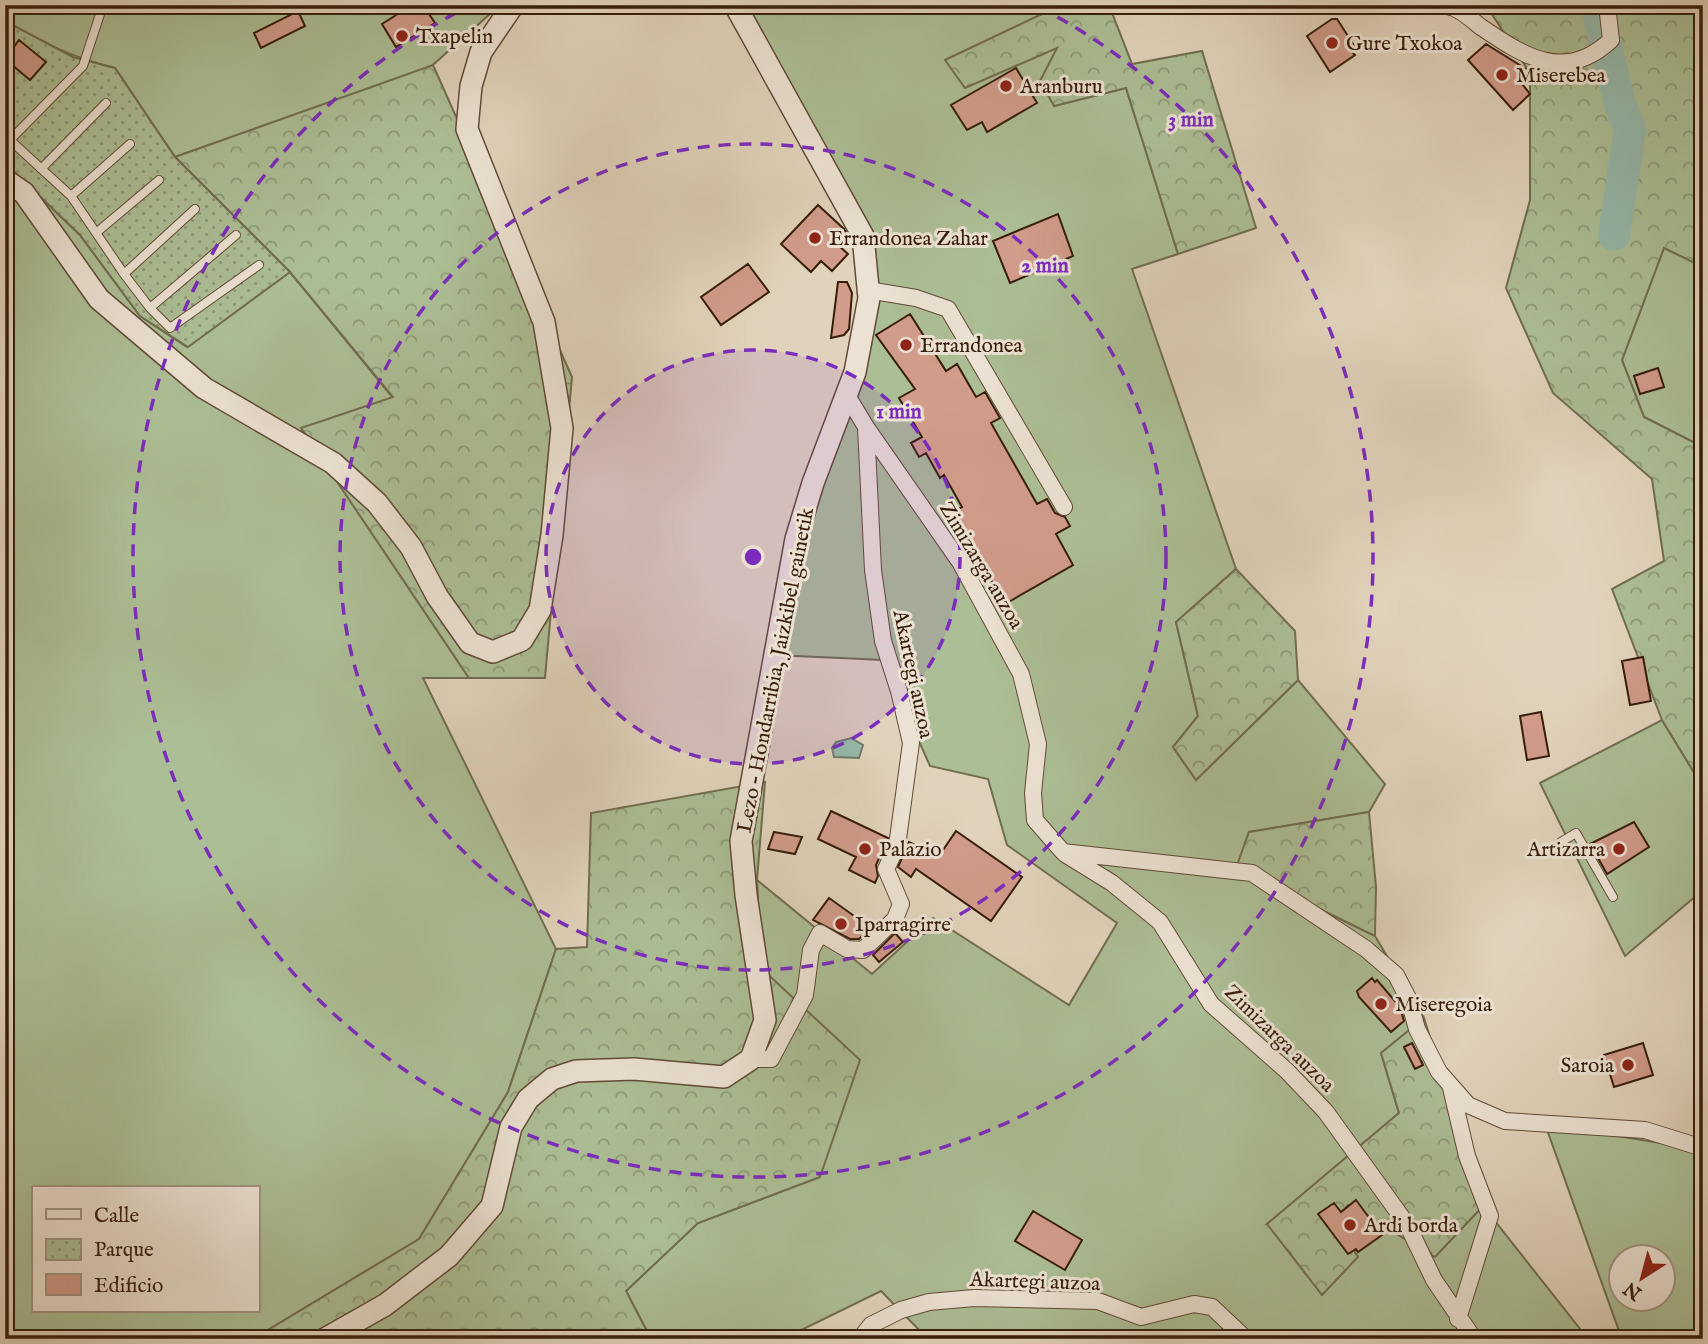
<svg xmlns="http://www.w3.org/2000/svg" width="1708" height="1344" font-family="'IM FELL English',serif">
	<style>
		.green { fill: #acbe95; stroke: #716e50; stroke-width: 2; fill-rule: evenodd }
		.forest { fill: url(#forest-crowns); stroke: #716e50; stroke-width: 2 }
		.park { fill: url(#park-dots); stroke: #716e50; stroke-width: 2 }
		.water { fill: #95b9ab; stroke: #6f7b6b; stroke-width: 2 }
		.lines { fill: none; stroke-linecap: round; stroke-linejoin: round }
		.river { stroke: #95b9ab; stroke-width: 32 }
		.building { fill: #d19c8a; stroke: #361d0a; stroke-width: 2 }
		.service-casing { stroke: #614a36; stroke-width: 10 }
		.minor-casing { stroke: #614a36; stroke-width: 18 }
		.tertiary-casing { stroke: #614a36; stroke-width: 24 }
		.service { stroke: #ece2d3; stroke-width: 8 }
		.minor { stroke: #ece2d3; stroke-width: 16 }
		.tertiary { stroke: #ece2d3; stroke-width: 21 }
		.ring { fill: none; stroke: #7b2cbf; stroke-width: 3.5; stroke-dasharray: 12 9 }
		.poi-dot { fill: #8f2418; stroke: #ece2d3; stroke-width: 2.5 }
		.labels { text-anchor: middle; stroke-width: 6; stroke-linejoin: round; paint-order: stroke }
		.poi-label { font-size: 21px; fill: #361d0a; stroke: #ece2d3; text-anchor: start }
		.street-label { font-size: 21px; fill: #361d0a; stroke: #ece2d3 }
		.centre { fill: #7b2cbf; stroke: #ece2d3; stroke-width: 3.5 }
		.ring-label { font-size: 21px; text-anchor: middle; font-weight: bold; fill: #7b2cbf; stroke: #ece2d3; stroke-width: 6; stroke-linejoin: round; paint-order: stroke }
	</style>
	<defs>
		<pattern id="forest-crowns" width="20" height="18" patternUnits="userSpaceOnUse" patternTransform="scale(1.75)"><rect width="20" height="18" fill="#acbe95"/><path d="M2 6a3 3 0 1 1 6 0M12 15a3 3 0 1 1 6 0" fill="none" stroke="#8d9a78"/></pattern>
		<pattern id="park-dots" width="8" height="8" patternUnits="userSpaceOnUse" patternTransform="scale(1.75)"><rect width="8" height="8" fill="#acbe95"/><path d="M2 2h.1M6 6h.1" fill="none" stroke="#8d9a78" stroke-width="1.8" stroke-linecap="round"/></pattern>
	</defs>
	<rect width="100%" height="100%" fill="#e1d3bb"/>
	<filter id="stains"><feTurbulence type="fractalNoise" baseFrequency=".00286" numOctaves="4"/><feColorMatrix values="0 0 0 0 .2 0 0 0 0 .09 0 0 0 0 .02 0 0 0 .5 -.17"/></filter>
	<radialGradient id="worn" r=".72"><stop offset=".6" stop-color="#630" stop-opacity="0"/><stop offset="1" stop-color="#630" stop-opacity=".3"/></radialGradient>
	<!-- green -->
	<path class="green" d="M5,5h495l-74,66 -251,86 -60,-89c-40,-10 -75,-25 -110,-47z
		M727,5h334l-115,55 20,27 92,-40 -4,59 72,-18 52,166 -46,15 104,300 -60,53 22,94 -25,31 23,33 102,-100 87,104 -16,28 -120,20 -12,37 138,67 49,82 -43,35 18,60 -132,111 67,-3 14,-16 87,51 48,-50 105,133h-660l-47,-48 -98,48h-132l-25,-48 72,-68 122,-46 -60,-210 -3,-87 115,94 61,-56 136,87 48,-82 -110,-78 -19,-66 -58,-13 -47,-106 -108,-5 98,-385z
		M5,163l75,72 60,81 47,31 103,-75 103,126 -91,31 167,249h-46l133,271 -48,143 -89,147 -166,100h-248zM33,1188h224v123h-224z
		M1664,247l39,20v180l-59,-30 -22,-57z
		M1662,720l41,67v103l-78,66 -85,-173z
		M1545,1124l158,26v189h-104l20,-8zM1620,1256h42v42h-42z"/>
	<!-- forest -->
	<path class="forest" d="M1061,5h48l23,59 70,-13 54,177 -78,26 -52,-166 -72,18 -14,-25 17,-33 -92,40 -20,-28z
		M1486,5h206l11,16v246l-39,-19 -42,112 22,57 59,30v340l-41,-67 -50,-131 52,-28 -12,-82 -99,-86 -47,-105 24,-88v-127z
		M433,65l139,312 -27,301h-76l-168,-250 92,-31 -103,-125 -115,-115z
		M1236,569l59,62 3,49 -102,100 -23,-33 25,-31 -22,-94z
		M765,782l-8,98 3,87 100,93 -40,117 -122,46 -72,68 25,48h-398l166,-100 89,-147 48,-143 31,-2 4,-134z
		M1369,812l7,75 -1,49 -139,-68 13,-36z
		M1424,1018l59,188 -48,51 -87,-52 -14,16 24,36 -36,38 -55,-71 132,-111 -18,-60z"/>
	<!-- park -->
	<path class="park" d="M5,21l68,36 42,11 60,89 115,115 -102,75 -48,-31 -60,-81 -75,-72z"/>
	<!-- water -->
	<path class="water" d="M851,738l12,7 -4,13 -25,-1 -2,-9 4,-6z"/>
	<g class="lines">
		<!-- river -->
		<path class="river" d="M1596,5l24,99 10,25 -16,106"/>
	</g>
	<!-- building -->
	<path class="building" d="M412,5h11l12,18 -39,24 -14,-23z
		M298,11l7,15 -44,22 -7,-15z
		M1332,19h5l20,31 -4,3 2,2 -25,17 -23,-36z
		M19,40l27,22 -16,18 -25,-21z
		M1486,44l40,25 -7,11 11,14 -17,16 -45,-50z
		M1016,68l21,35 -50,29 -5,-10 -15,8 -16,-25z
		M818,205l26,24 3,5 -10,10 11,10 -16,17 -11,-10 -10,11 -30,-28z
		M1058,214l15,42 -63,27 -17,-42z
		M748,264l21,28 -48,33 -20,-28z
		M838,282h9l5,11 -3,36 -5,6 -13,3z
		M910,314l36,57 11,-7 19,33 9,-5 15,26 -9,5 46,81 10,-5 8,14 10,4 5,9 -14,8 17,31 -68,39 -53,-92 10,-5 -18,-32 -4,3 -14,-25 -7,4 -8,-14 11,-6 -23,-39 16,-9 -39,-54z
		M1658,368l6,19 -24,7 -6,-18z
		M1643,657l8,44 -21,4 -8,-44z
		M1541,712l8,44 -22,4 -7,-44z
		M831,811l57,27 -12,27 2,11 -3,7 -26,-13 7,-13 -38,-18z
		M1634,822l15,25 -42,27 -17,-30z
		M956,831l66,46 -31,44 -75,-52 -5,8 -13,-10 11,-25 30,14z
		M774,832l28,5 -7,17 -27,-5z
		M829,898l42,30 -12,11h-9l-37,-19z
		M895,933l8,9 -24,20 -6,-7z
		M1372,978l3,4 2,-2 23,27 4,14 -13,11 -32,-35 -2,-6z
		M1412,1043l11,22 -8,4 -11,-22z
		M1643,1043l10,32 -39,12 -10,-32z
		M1356,1200l26,35 -24,17 -2,-3 -8,5 -30,-40 16,-11 7,9z
		M1033,1211l49,29 -17,30 -50,-29z"/>
	<g class="lines">
		<!-- service casing -->
		<g class="service-casing">
			<path id="service" d="M5,136l5,4 73,-74 20,-61
				M10,140l61,56 53,78 71,-65
				M41,169l65,-66
				M71,196l59,-52
				M96,233l63,-53
				M124,274l26,34 86,-73
				M150,308l20,20 89,-63
				M1561,842l15,-9 37,64"/>
		</g>
		<!-- minor casing -->
		<g class="minor-casing">
			<path id="minor" d="M1406,5c14,1 36,-2 48,3 10,4 19,13 27,19 44,30 84,56 130,13l-4,-35
				M868,290l48,8 32,11 116,198
				M866,427l94,135 61,112 17,70 -5,49 2,27 28,32 189,21 114,76 30,26 13,25 8,29 22,43 29,33 37,16 140,9 58,18
				M1065,854l47,29 48,39 51,82 76,67 39,41 82,114 26,54 40,59
				M751,1059h20l34,-64 6,-45 9,-17 27,16 16,1 32,-31 6,-15 -15,-35 11,-23 14,-103 -12,-52 -16,-50 -10,-71 -7,-143 -18,-30
				M1451,1088l16,68 23,60 -32,103
				M860,1339l11,-14 30,-15 28,-8 45,-4 124,3 43,16 53,-13 18,3 34,32"/>
		</g>
		<!-- tertiary casing -->
		<g class="tertiary-casing">
			<path id="tertiary" d="M5,180l19,13 75,106 105,89 129,75 44,40 34,44 26,49 33,47 23,9 29,-12 18,-30 12,-75 10,-107 -18,-106 -77,-193 4,-43 10,-34 32,-47
				M325,1339l60,-34 64,-49 43,-50 19,-79 17,-28 24,-20 24,-8 58,-2 90,8 27,-18 14,-39 -19,-125 -5,-54 55,-302 17,-56 42,-111 14,-74 -6,-62 -128,-231"/>
		</g>
		<!-- service -->
		<use href="#service" class="service"/>
		<!-- minor -->
		<use href="#minor" class="minor"/>
		<!-- tertiary -->
		<use href="#tertiary" class="tertiary"/>
	</g>
	<!-- distance rings -->
	<circle cx="753" cy="557" r="207" fill="#7b2cbf" fill-opacity=".12"/>
	<g class="ring">
		<circle cx="753" cy="557" r="207"/>
		<circle cx="753" cy="557" r="413"/>
		<path d="M1039 7A620 620 0 1 1 467 7"/>
	</g>
	<!-- markers -->
	<g class="poi-dot">
		<circle cx="402" cy="36" r="7"/>
		<circle cx="1332" cy="43" r="7"/>
		<circle cx="1502" cy="75" r="7"/>
		<circle cx="1006" cy="86" r="7"/>
		<circle cx="815" cy="238" r="7"/>
		<circle cx="906" cy="345" r="7"/>
		<circle cx="865" cy="849" r="7"/>
		<circle cx="1619" cy="849" r="7"/>
		<circle cx="841" cy="924" r="7"/>
		<circle cx="1381" cy="1004" r="7"/>
		<circle cx="1628" cy="1065" r="7"/>
		<circle cx="1350" cy="1225" r="7"/>
	</g>
	<g class="labels">
		<!-- poi labels -->
		<g class="poi-label">
			<text x="416" y="43">Txapelin</text>
			<text x="1346" y="50">Gure Txokoa</text>
			<text x="1516" y="82">Miserebea</text>
			<text x="1020" y="93">Aranburu</text>
			<text x="829" y="245">Errandonea Zahar</text>
			<text x="920" y="352">Errandonea</text>
			<text x="879" y="856">Palazio</text>
			<text x="1605" y="856" text-anchor="end">Artizarra</text>
			<text x="855" y="931">Iparragirre</text>
			<text x="1395" y="1011">Miseregoia</text>
			<text x="1614" y="1072" text-anchor="end">Saroia</text>
			<text x="1364" y="1232">Ardi borda</text>
		</g>
		<!-- street labels -->
		<g class="street-label">
			<text transform="translate(982 565) rotate(59)" y="7">Zimizarga auzoa</text>
			<text transform="translate(775 670) rotate(-79)" y="7">Lezo – Hondarribia, Jaizkibel gainetik</text>
			<text transform="translate(914 674) rotate(78)" y="7">Akartegi auzoa</text>
			<text transform="translate(1280 1038) rotate(44)" y="7">Zimizarga auzoa</text>
			<text transform="translate(1035 1281) rotate(2)" y="7">Akartegi auzoa</text>
		</g>
	</g>
	<circle cx="753" cy="557" r="10" class="centre"/>
	<g class="ring-label">
		<text x="1191" y="126">3 min</text>
		<text x="1045" y="272">2 min</text>
		<text x="899" y="418">1 min</text>
	</g>
	<!-- margin -->
	<rect width="1708" height="1344" fill="none" stroke="#e1d3bb" stroke-width="28"/>
	<rect x="7" y="7" width="1694" height="1330" fill="none" stroke="#361d0a" stroke-width="3.5"/>
	<rect x="14" y="14" width="1680" height="1316" fill="none" stroke="#361d0a" stroke-width="2"/>
	<!-- legend -->
	<rect x="32" y="1186" width="228" height="126" fill="#ece2d3" stroke="#a39383" stroke-width="2"/>
	<rect x="46" y="1209" width="35" height="10" fill="#ece2d3" stroke="#a39383" stroke-width="2"/>
	<text x="94" y="1222" font-size="21" fill="#361d0a">Calle</text>
	<rect x="46" y="1239" width="35" height="21" fill="url(#park-dots)" stroke="#a39383" stroke-width="2"/>
	<text x="94" y="1256" font-size="21" fill="#361d0a">Parque</text>
	<rect x="46" y="1274" width="35" height="21" fill="#d19c8a" stroke="#a39383" stroke-width="2"/>
	<text x="94" y="1292" font-size="21" fill="#361d0a">Edificio</text>
	<!-- north arrow -->
	<g transform="translate(1642 1278) rotate(216)"><circle r="33" fill="#ece2d3" stroke="#a39383" stroke-width="2"/>
	<path d="M0-5L12 26L0 18L-12 26Z" fill="#8f2418"/>
	<text y="-10" font-size="19" font-weight="bold" text-anchor="middle" fill="#361d0a">N</text>
	</g>
	<rect width="100%" height="100%" filter="url(#stains)"/>
	<rect width="100%" height="100%" fill="url(#worn)"/>
</svg>
